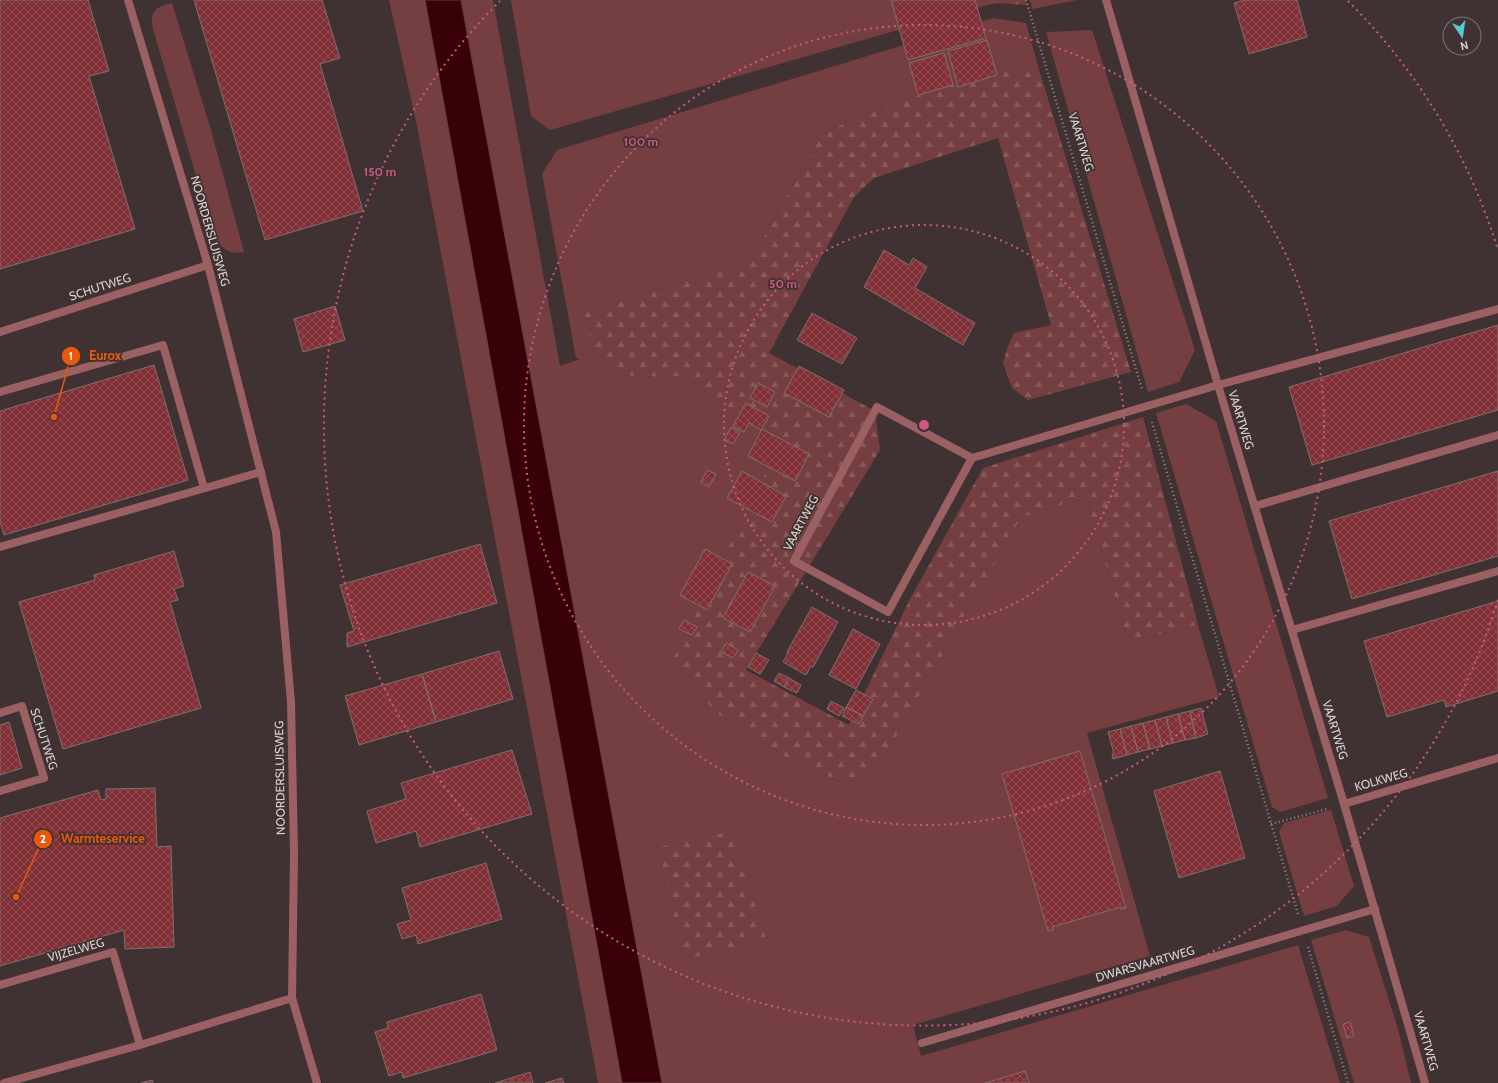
<svg xmlns="http://www.w3.org/2000/svg" width="1498" height="1083" font-family="Cabin,sans-serif">
	<style>
		.green { fill: #753e40 }
		.forest { fill: url(#forest-firs) }
		.water { fill: #380007; stroke: #693f44 }
		.building { fill: url(#building-cross-hatch); stroke: #7f6f6f }
		.lines { fill: none; stroke-linecap: round; stroke-linejoin: round }
		.path { stroke: #938888; stroke-width: 2.5; stroke-dasharray: 1 3; stroke-linecap: butt }
		.service { stroke: #9b6061; stroke-width: 8 }
		.minor { stroke: #9b6061; stroke-width: 8 }
		.tertiary { stroke: #9b6061; stroke-width: 8 }
		.ring { fill: none; stroke: #cb5985; stroke-width: 2; stroke-dasharray: 2 4 }
		.labels { text-anchor: middle; stroke-width: 3.5; stroke-linejoin: round; paint-order: stroke }
		.street-label { font-size: 12px; fill: #dbd2d2; stroke: #403232 }
		.centre { fill: #cb5985; stroke: #403232; stroke-width: 2 }
		.ring-label { font-size: 12px; text-anchor: middle; font-weight: bold; fill: #cb5985; stroke: #403232; stroke-width: 3.5; stroke-linejoin: round; paint-order: stroke }
		.leader { fill: none; stroke: #e8590c; stroke-width: 1.5 }
		.callout-dot { fill: #e8590c; stroke: #403232; stroke-width: 1.5 }
		.mark-label { font-size: 12px; text-anchor: middle; font-weight: bold; fill: #fff }
		.callout-label { font-size: 13px; text-anchor: middle; font-weight: bold; fill: #e8590c; stroke: #403232; stroke-width: 3.5; stroke-linejoin: round; paint-order: stroke }
	</style>
	<defs>
		<pattern id="forest-firs" width="22" height="20" patternUnits="userSpaceOnUse"><rect width="22" height="20" fill="#753e40"/><path d="M5 1l3.5 6h-7zM16 11l3.5 6h-7z" fill="#88595b"/></pattern>
		<pattern id="building-cross-hatch" width="8" height="8" patternUnits="userSpaceOnUse"><rect width="8" height="8" fill="#813036"/><path d="M0 0l8 8M0 8l8-8" fill="none" stroke="#924d52"/></pattern>
	</defs>
	<rect width="100%" height="100%" fill="#403232"/>
	<!-- green -->
	<path class="green" d="M389,0h36l197,1083h-24l-181,-957z
		M461,0h32l67,366 20,-7 -4,-1 -34,-184 15,-24 436,-132 33,5 15,53 -24,-8 -26,2 -138,48 -32,18 -71,125 -166,52 34,62 45,2 21,-1 96,68 -65,268 72,46 59,26 33,-18 141,-249 66,-19 42,144 70,-17 21,72 -132,36 63,223 -237,69 8,31 377,-111 42,138h-678z
		M511,0h409l6,22 -376,108 -19,-14z
		M1030,0h47l-45,9z
		M172,3l39,127 33,122c-14,3 -22,-3 -30,-15l-61,-208c-4,-18 3,-22 19,-26z
		M1092,30l103,320 -16,32 -31,10 -102,-360z
		M1186,404l30,17 112,377 -48,14 -8,-5 -116,-394z
		M1331,810l23,76 -17,20 -33,10 -25,-84 5,-9z
		M1346,930l23,7 29,92 13,54h-57l-43,-143z"/>
	<!-- forest -->
	<path class="forest" d="M920,0h105l2,5 -32,-2 -69,19z
		M1017,68l24,8 90,296 -103,28 -16,-12 -9,-25 5,-17 6,-13 37,-8 -53,-187 -124,40 -20,19 -85,156 106,58 5,39 -134,220 103,55 60,-124 74,-133 160,-51 55,208 -70,17 -42,-144 -65,19 -142,249 -33,18 -59,-26 -72,-46 -43,-51 108,-217 -96,-68 -21,1 -45,-2 -12,-6 -11,-12 -11,-44 166,-52 71,-125 32,-18 138,-48z
		M732,831l34,108 -83,21 -24,-113z"/>
	<!-- water -->
	<path class="water" d="M425,0h36l201,1083h-40z"/>
	<!-- building -->
	<path class="building" d="M0,0h88l21,71 -20,5 46,153 -135,40z
		M194,0h128l18,58 -20,6 43,147 -98,29z
		M891,0h84l11,38 -78,22z
		M1245,0h52l10,37 -58,17 -15,-51z
		M987,40l10,35 -39,12 -10,-36z
		M944,53l9,32 -35,10 -9,-32z
		M884,250l25,15 4,-7 14,9 -12,21 60,35 -12,22 -99,-58z
		M335,306l10,34 -42,12 -9,-33z
		M812,313l45,25 -15,26 -45,-24z
		M1498,325v85l-186,55 -23,-78z
		M154,365l34,115 -184,55 -4,-13v-111z
		M799,366l45,24 -15,27 -45,-24z
		M758,383l17,9 -8,15 -17,-9z
		M746,403l23,13 -8,14 -12,-7 -5,9 -11,-6z
		M731,427l9,5 -7,12 -9,-4z
		M762,429l47,25 -14,27 -47,-25z
		M707,470l9,4 -7,13 -8,-5z
		M742,471l44,25 -14,26 -45,-24z
		M1498,471v85l-146,43 -23,-78z
		M480,544l17,59 -150,44v-14l7,-2 -14,-46z
		M705,549l27,15 -25,46 -27,-15z
		M174,551l10,35 -10,3 4,11 -8,2 31,106 -138,41 -44,-147 76,-22 -1,-5z
		M748,572l27,14 -25,46 -27,-14z
		M1498,601v90l-52,16 -2,-7 -57,17 -23,-76z
		M812,607l26,15 -25,45 -2,-1 -5,9 -23,-13 5,-9 -1,-1z
		M684,620l13,7 -5,8 -13,-6z
		M853,629l27,15 -24,45 -27,-14z
		M726,643l12,7 -5,8 -12,-6z
		M499,651l14,48 -77,23 -14,-48z
		M756,653l13,7 -9,14 -12,-7z
		M779,673l10,5 -5,9 -10,-6z
		M422,674l14,48 -77,23 -14,-49z
		M789,678l12,7 -4,8 -13,-6z
		M856,690l17,9 -10,17 -17,-9z
		M831,701l13,7 -5,8 -12,-7z
		M846,707l17,9 -4,8 -17,-8z
		M1201,708l7,26 -12,4 -6,-27z
		M1190,711l6,27 -11,2 -7,-26z
		M1178,714l7,26 -12,3 -7,-26z
		M1166,717l7,26 -11,3 -7,-26z
		M1155,720l7,26 -12,3 -7,-26z
		M9,722l13,46 -22,7v-50z
		M1143,723l7,26 -12,3 -7,-26z
		M1131,726l7,26 -11,3 -7,-26z
		M1120,729l7,26 -14,4 -1,-5h2l-6,-22z
		M512,750l20,64 -112,33 -4,-16 -40,12 -9,-32 39,-12 -5,-16z
		M1080,751l46,157 -5,1v-2l-69,20 1,3 -5,1 -46,-157z
		M1220,771l25,87 -66,20 -25,-87z
		M155,788l2,59 14,-1 3,101 -49,2 -1,-19 -124,36v-148l98,-28 3,10 5,-1v-10z
		M486,863l16,56 -84,25 -2,-9 -14,4 -5,-15 14,-4 -9,-32z
		M481,994l16,56 -94,28 -1,-6 -13,4 -14,-44 13,-4 -1,-6z
		M1350,1022l4,14 -7,2 -4,-14z
		M1025,1071l4,12h-44z
		M530,1072l3,11h-38z
		M562,1078l2,5h-19z
		M152,1080l1,3h-12z"/>
	<g class="lines">
		<!-- path -->
		<path class="path" d="M1026,0l116,389
			M1152,422l146,492
			M1271,824l56,-15
			M1308,947l40,136"/>
		<!-- service -->
		<path class="service" d="M1218,385l280,-76
			M0,392l163,-47 41,143
			M1255,506l243,-71
			M0,547l261,-75
			M1292,630l206,-59
			M0,713l22,-7 22,72 -44,13
			M0,985l113,-33 27,93"/>
		<!-- minor -->
		<path class="minor" d="M128,0l80,265 68,267 15,170 3,152 -2,144 25,85
			M0,332l208,-67
			M877,407l95,51 -84,154 -94,-51z
			M972,458l246,-73
			M1344,804l154,-46
			M922,1043l453,-134
			M4,1083l136,-38 152,-47"/>
		<!-- tertiary -->
		<path class="tertiary" d="M1106,0l112,385 126,419 81,279"/>
	</g>
	<!-- distance rings -->
	<g class="ring">
		<circle cx="924" cy="425" r="200"/>
		<circle cx="924" cy="425" r="400"/>
		<path d="M1498 600A600 600 0 1 1 500 1M1348 1A600 600 0 0 1 1498 250"/>
	</g>
	<g class="labels">
		<!-- street labels -->
		<g class="street-label">
			<text transform="translate(1081 142) rotate(73)" y="4">VAARTWEG</text>
			<text transform="translate(210 231) rotate(74)" y="4">NOORDERSLUISWEG</text>
			<text transform="translate(100 287) rotate(-18)" y="4">SCHUTWEG</text>
			<text transform="translate(1241 420) rotate(73)" y="4">VAARTWEG</text>
			<text transform="translate(801 523) rotate(-62)" y="4">VAARTWEG</text>
			<text transform="translate(1335 730) rotate(73)" y="4">VAARTWEG</text>
			<text transform="translate(44 739) rotate(72)" y="4">SCHUTWEG</text>
			<text transform="translate(280 778) rotate(-91)" y="4">NOORDERSLUISWEG</text>
			<text transform="translate(1381 780) rotate(-16)" y="4">KOLKWEG</text>
			<text transform="translate(76 950) rotate(-16)" y="4">VIJZELWEG</text>
			<text transform="translate(1145 964) rotate(-16)" y="4">DWARSVAARTWEG</text>
			<text transform="translate(1426 1041) rotate(74)" y="4">VAARTWEG</text>
		</g>
	</g>
	<circle cx="924" cy="425" r="6" class="centre"/>
	<g class="ring-label">
		<text x="641" y="146">100 m</text>
		<text x="380" y="176">150 m</text>
		<text x="783" y="288">50 m</text>
	</g>
	<!-- callouts -->
	<path class="leader" d="M54 417L71 356M16 897L43 839"/>
	<g class="callout-dot">
		<circle cx="54" cy="417" r="4"/>
		<circle cx="16" cy="897" r="4"/>
		<circle cx="71" cy="356" r="10"/>
		<circle cx="43" cy="839" r="10"/>
	</g>
	<g class="mark-label">
		<text x="71" y="360">1</text>
		<text x="43" y="843">2</text>
	</g>
	<g class="callout-label">
		<text x="105" y="360">Eurox</text>
		<text x="103" y="843">Warmteservice</text>
	</g>
	<!-- north arrow -->
	<g transform="translate(1462 36) rotate(167)"><circle r="19" fill="#403232" stroke="#7e7272"/>
	<path d="M0-3L7 15L0 10L-7 15Z" fill="#51ccd1"/>
	<text y="-6" font-size="11" font-weight="bold" text-anchor="middle" fill="#dbd2d2">N</text>
	</g>
</svg>
